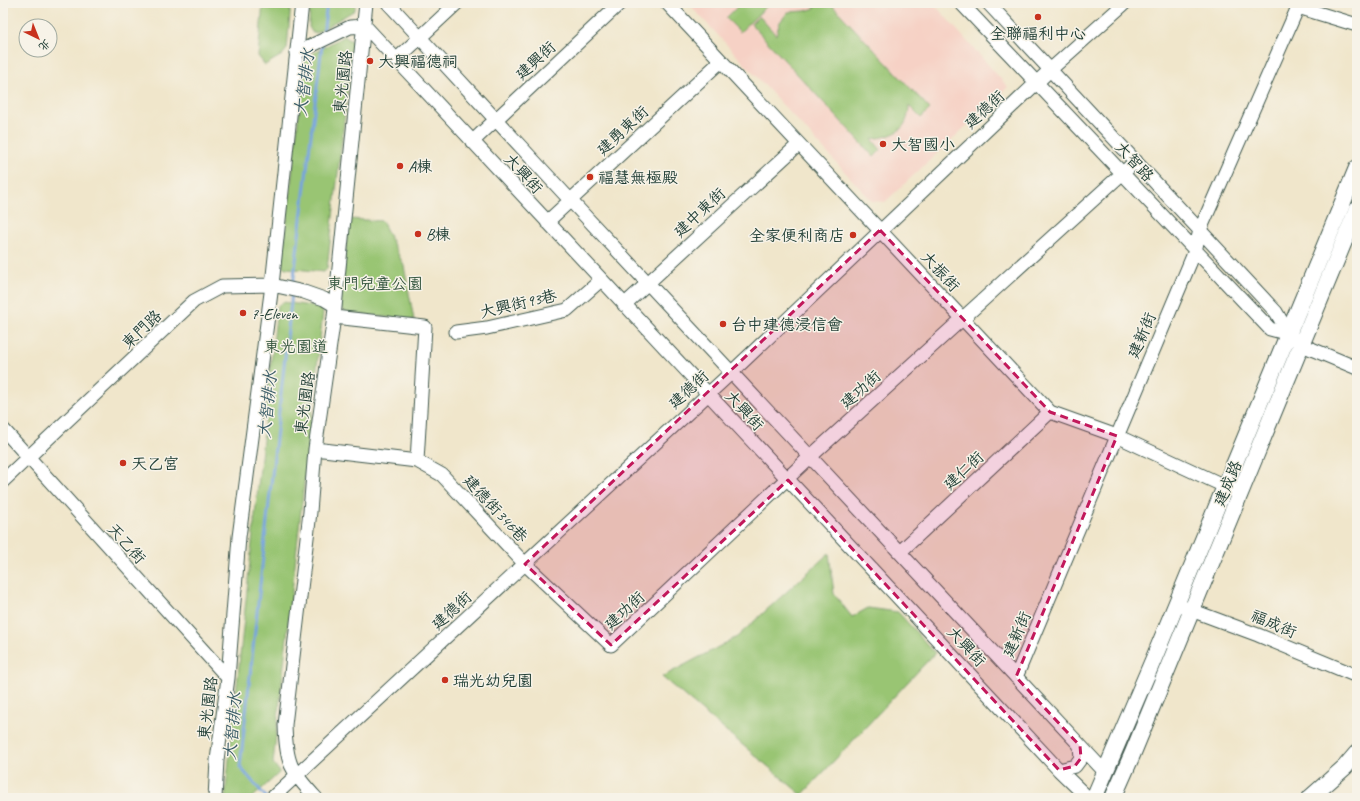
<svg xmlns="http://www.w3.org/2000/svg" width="1360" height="801" font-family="Caveat,'LXGW WenKai TC',sans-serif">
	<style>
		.built { fill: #f6d1c5 }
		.green { fill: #99c573; stroke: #5c8154 }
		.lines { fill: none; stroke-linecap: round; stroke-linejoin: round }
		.stream { stroke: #74a3de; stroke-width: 3 }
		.minor-casing { stroke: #3e564b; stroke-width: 15 }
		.major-casing { stroke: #3e564b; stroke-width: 18 }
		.minor { stroke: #fff; stroke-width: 13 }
		.major { stroke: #fff; stroke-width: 16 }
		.marked { fill: #c2185b; fill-opacity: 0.2; stroke: #c2185b; stroke-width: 3; stroke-dasharray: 8 5; stroke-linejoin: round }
		.poi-dot { fill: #c8321e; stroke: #f7f3e8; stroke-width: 1.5 }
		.labels { text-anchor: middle; stroke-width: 3; stroke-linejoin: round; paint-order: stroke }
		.poi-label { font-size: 16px; fill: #1f3d34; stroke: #f7f3e8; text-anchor: start }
		.street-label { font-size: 16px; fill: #1f3d34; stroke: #f7f3e8 }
		.park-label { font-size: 16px; fill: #375841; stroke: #f7f3e8 }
		.water-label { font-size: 17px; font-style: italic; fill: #395c67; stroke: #f7f3e8 }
	</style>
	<rect width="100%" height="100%" fill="#f7f3e8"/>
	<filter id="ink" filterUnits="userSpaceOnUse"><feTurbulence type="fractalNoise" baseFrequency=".025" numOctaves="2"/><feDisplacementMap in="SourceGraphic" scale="8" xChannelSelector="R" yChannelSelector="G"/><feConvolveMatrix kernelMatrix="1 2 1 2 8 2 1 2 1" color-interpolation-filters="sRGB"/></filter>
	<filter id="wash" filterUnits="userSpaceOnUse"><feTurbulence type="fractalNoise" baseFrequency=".012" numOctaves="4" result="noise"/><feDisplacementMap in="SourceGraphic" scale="16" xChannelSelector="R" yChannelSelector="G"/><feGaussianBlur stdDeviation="0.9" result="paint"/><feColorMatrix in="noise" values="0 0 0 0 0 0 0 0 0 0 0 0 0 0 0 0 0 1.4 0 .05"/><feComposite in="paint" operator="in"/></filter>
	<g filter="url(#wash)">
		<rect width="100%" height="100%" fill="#f0e6cb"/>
		<!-- built -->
		<path class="built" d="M688,3h245l75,84 -123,115 -13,-1z"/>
		<!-- green -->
		<path class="green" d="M263,3h28l-4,46 -5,6 -17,10 -7,-9z
			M310,3h45v7l-39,23 -4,-1 -3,-5z
			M741,3h29l-30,29 -14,-14z
			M811,3h19l100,106 -9,9 -12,-12c-1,25 -15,30 -37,33l9,11 -7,7 -123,-133 8,-8 17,19 4,-13 8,-10 17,-1 10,-3z
			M344,36l9,6 -26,227 -3,3 -38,-4 -4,-2 23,-208z
			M349,219l33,2 22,45 10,54 -68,-7 -6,-7z
			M283,302l35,5 5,5 -50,451 7,9 -28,26h-27l52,-491z
			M829,553l5,41 18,23 16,-9 30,4 37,41 -133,142 -140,-118 75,-40z"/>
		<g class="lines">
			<!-- stream -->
			<path class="stream" d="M323,35l4,-32
				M293,285l29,-240
				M267,798l-27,-31 52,-474"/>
		</g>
	</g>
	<g filter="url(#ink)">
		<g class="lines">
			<!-- minor casing -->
			<g class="minor-casing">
				<path id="minor" d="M388,3l183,198 534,571
					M667,3l383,409 67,24 116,54
					M961,3l309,326 19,5
					M988,3l288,309 13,22 13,11 55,23
					M1294,3l4,4 59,18
					M296,53l54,-26 15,-1 694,744 29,28
					M396,60l61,-57
					M472,142l148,-139
					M547,222l173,-160
					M624,305l174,-160
					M334,317l91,10 -8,134
					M456,332l31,-4 80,-18 34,-30
					M3,429l225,249
					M315,449l102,12 25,14 83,89 86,81 199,-188 326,-296
					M3,481l191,-180 28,-15 50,-1 32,7 20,7 10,6
					M900,552l150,-140
					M1183,607l75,28 99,41
					M1016,677l179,-426 5,-21 98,-223
					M1059,770l16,-4 6,-8 -1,-12
					M215,798l2,-38 11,-82 11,-141 33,-252 30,-282
					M272,798l460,-426 318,-302 75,-67
					M316,798c-26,-28 -30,-35 -31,-73l25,-213 5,-63 19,-132 32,-314"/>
			</g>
			<!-- major casing -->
			<g class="major-casing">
				<path id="major" d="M1094,798l60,-140 203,-490
					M1113,798l19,-43 225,-545
					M1310,798l35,-31 12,-14"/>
			</g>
			<!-- minor -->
			<use href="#minor" class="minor"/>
			<!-- major -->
			<use href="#major" class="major"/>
		</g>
	</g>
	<!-- marked area -->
	<path class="marked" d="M880,230l170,182 67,24 -101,241 64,69 1,12 -6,8 -16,4 -271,-290 -177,165 -86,-81z"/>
	<!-- markers -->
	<g class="poi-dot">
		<circle cx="1038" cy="17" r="4"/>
		<circle cx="370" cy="61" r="4"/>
		<circle cx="883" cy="144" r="4"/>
		<circle cx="400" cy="166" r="4"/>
		<circle cx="590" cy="177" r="4"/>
		<circle cx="418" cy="234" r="4"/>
		<circle cx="853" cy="235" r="4"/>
		<circle cx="243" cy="313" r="4"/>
		<circle cx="723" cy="324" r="4"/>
		<circle cx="123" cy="463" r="4"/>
		<circle cx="445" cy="680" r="4"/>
	</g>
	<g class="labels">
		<!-- poi labels -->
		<g class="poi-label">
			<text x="1038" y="39" text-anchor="middle">全聯福利中心</text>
			<text x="378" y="67">大興福德祠</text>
			<text x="891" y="150">大智國小</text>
			<text x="408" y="172">A棟</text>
			<text x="598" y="183">福慧無極殿</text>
			<text x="426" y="240">B棟</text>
			<text x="845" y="241" text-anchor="end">全家便利商店</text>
			<text x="251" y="319">7-Eleven</text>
			<text x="731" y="330">台中建德浸信會</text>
			<text x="131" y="469">天乙宮</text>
			<text x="453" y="686">瑞光幼兒園</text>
		</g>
		<!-- street labels -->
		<g class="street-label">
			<text transform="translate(535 60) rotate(-43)" y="6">建興街</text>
			<text transform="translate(342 82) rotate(-84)" y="6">東光園路</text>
			<text transform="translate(984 109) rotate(-43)" y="6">建德街</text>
			<text transform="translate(622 130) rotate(-43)" y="6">建勇東街</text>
			<text transform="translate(1135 161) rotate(47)" y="6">大智路</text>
			<text transform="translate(524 173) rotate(47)" y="6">大興街</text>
			<text transform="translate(699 212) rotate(-43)" y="6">建中東街</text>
			<text transform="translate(941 271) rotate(47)" y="6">大振街</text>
			<text transform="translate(518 303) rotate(-13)" y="6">大興街93巷</text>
			<text transform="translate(141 329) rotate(-44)" y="6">東門路</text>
			<text transform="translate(1141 335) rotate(-67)" y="6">建新街</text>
			<text transform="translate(688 389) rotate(-43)" y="6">建德街</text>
			<text transform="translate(860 389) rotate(-42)" y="6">建功街</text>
			<text transform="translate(304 403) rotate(-82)" y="6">東光園路</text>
			<text transform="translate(745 410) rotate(47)" y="6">大興街</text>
			<text transform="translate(963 470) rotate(-43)" y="6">建仁街</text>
			<text transform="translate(1227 483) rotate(-67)" y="6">建成路</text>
			<text transform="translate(496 508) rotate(47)" y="6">建德街346巷</text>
			<text transform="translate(127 543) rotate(48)" y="6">天乙街</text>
			<text transform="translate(451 610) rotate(-43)" y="6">建德街</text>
			<text transform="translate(624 610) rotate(-43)" y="6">建功街</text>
			<text transform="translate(1274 623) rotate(23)" y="6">福成街</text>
			<text transform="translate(1016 634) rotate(-67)" y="6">建新街</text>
			<text transform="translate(967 646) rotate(47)" y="6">大興街</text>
			<text transform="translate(207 708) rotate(-83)" y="6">東光園路</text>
		</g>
		<!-- park labels -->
		<g class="park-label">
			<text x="375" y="289">東門兒童公園</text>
			<text x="296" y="352">東光園道</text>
		</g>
		<!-- water labels -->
		<g class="water-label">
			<text transform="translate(304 82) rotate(-83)" y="6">大智排水</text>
			<text transform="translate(267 404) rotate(-84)" y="6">大智排水</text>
			<text transform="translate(232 726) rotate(-85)" y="6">大智排水</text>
		</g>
	</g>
	<!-- margin -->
	<rect width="1360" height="801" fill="none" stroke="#f7f3e8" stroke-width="16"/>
	<!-- north arrow -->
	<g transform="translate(38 38) rotate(137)"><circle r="19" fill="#f7f3e8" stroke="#a1aaa0"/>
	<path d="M0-3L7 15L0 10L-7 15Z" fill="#c8321e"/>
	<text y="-6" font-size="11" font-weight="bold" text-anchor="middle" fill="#1f3d34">北</text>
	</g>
</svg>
